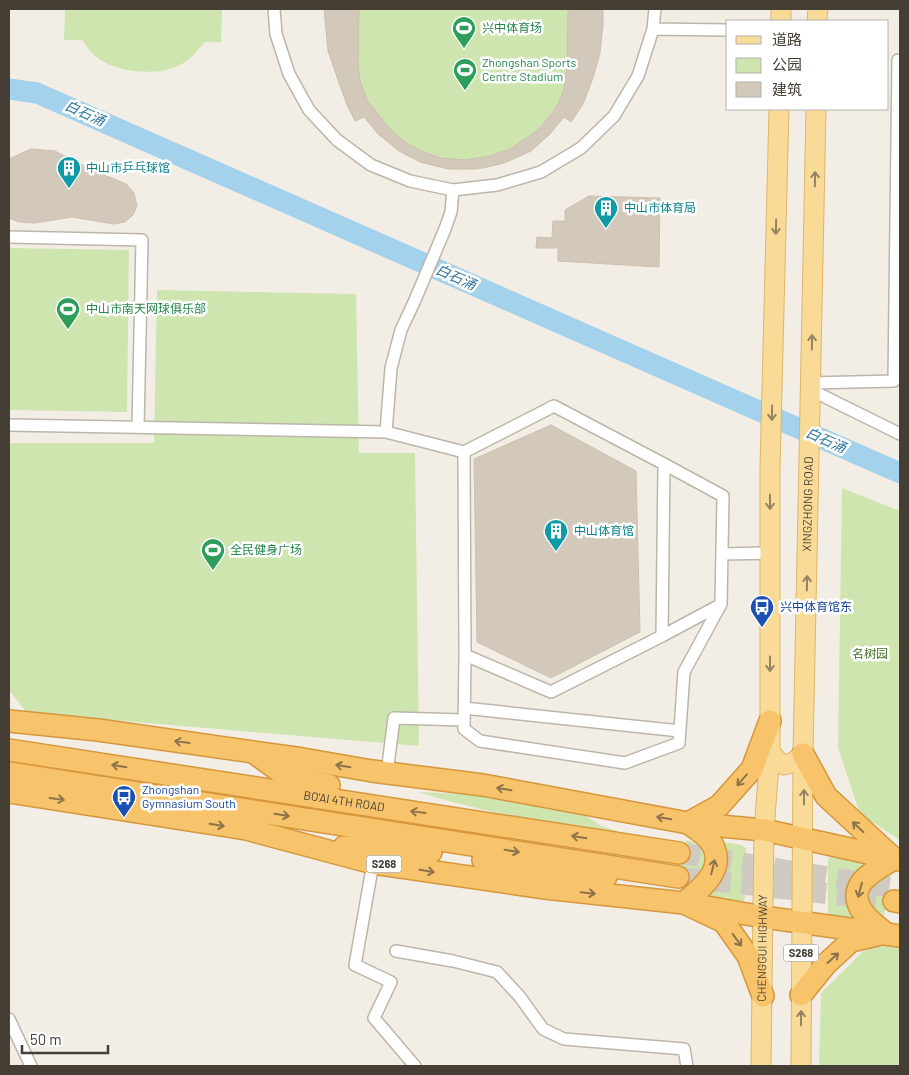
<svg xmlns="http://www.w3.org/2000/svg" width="909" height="1075" font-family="Barlow,'Noto Sans SC',sans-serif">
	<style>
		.green { fill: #cfe5b0 }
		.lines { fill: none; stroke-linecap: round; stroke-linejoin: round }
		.river { stroke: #a4d2ec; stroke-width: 21 }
		.building { fill: #d3c9bb; stroke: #cdc0af }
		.highway-tunnel { stroke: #cfcbc3; stroke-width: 21; stroke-dasharray: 21 11; stroke-linecap: butt }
		.street-casing { stroke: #bdb5a9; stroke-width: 14 }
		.primary-casing { stroke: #deb668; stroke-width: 21 }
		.highway-casing { stroke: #d6973c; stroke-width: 24 }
		.street { stroke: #fff; stroke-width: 11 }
		.primary { stroke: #f9da97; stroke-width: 19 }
		.highway { stroke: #f7c36b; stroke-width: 21 }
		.oneway { stroke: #958461 }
		.oneway2 { stroke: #8c734b }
		.labels { text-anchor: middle; stroke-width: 5; stroke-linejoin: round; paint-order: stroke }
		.shield { fill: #fff; stroke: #7c7872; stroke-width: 1 }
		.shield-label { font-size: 11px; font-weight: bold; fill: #443e35 }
		.leisure-label { font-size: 12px; fill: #27864d; stroke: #fff; text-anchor: start }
		.culture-label { font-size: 12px; fill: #0d838f; stroke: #fff; text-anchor: start }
		.street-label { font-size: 12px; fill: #443e35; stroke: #fff }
		.transit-label { font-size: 12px; fill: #164399; stroke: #fff; text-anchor: start }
		.park-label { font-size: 12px; fill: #49732b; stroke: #fff }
		.water-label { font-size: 14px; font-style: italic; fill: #3278a3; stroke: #fff }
	</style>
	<rect width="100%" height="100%" fill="#f2eee6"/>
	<!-- green -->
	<path class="green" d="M65,9h157l-1,33h-16c-7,8 -15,18 -25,23 -24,12 -66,8 -86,-10 -4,-4 -8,-10 -12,-15h-18z
		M324,9h279c0,40 -9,79 -32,113l-7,-5c-10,12 -20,24 -33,33 -37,26 -94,26 -131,1 -14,-9 -26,-22 -36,-34l-9,4c-18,-36 -30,-72 -31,-112z
		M9,248l120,2 -2,162 -118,-2z
		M157,290l199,4 3,159h56l4,293 -392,-33 -18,-23v-247h145z
		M842,488l58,23v329l-40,-26 -22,-66z
		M418,792l65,3 103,21 15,10 17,5v2c-68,-10 -134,-20 -200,-41z
		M686,840c15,3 19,15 21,28l-23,24h-5z
		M711,840l30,5 5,3 -1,50 -4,6 -36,-8z
		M832,857l38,6 -9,58 -33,-3v-57l1,-3z
		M891,871l-8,51 -19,-22 1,-12z
		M879,944l21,4v118h-81l2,-73 41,-41z"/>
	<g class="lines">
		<!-- river -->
		<path class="river" d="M9,89l28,4 863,380"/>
	</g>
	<!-- building -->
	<path class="building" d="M324,9h35l-1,55 2,17 7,19 23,29 16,14 16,8 18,7 24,2 26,-4 20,-7 29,-20 10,-12 9,-13 6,-15 3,-21 1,-59h35v15l-3,29 -7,25 -10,26 -12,18 -7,-5 -14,17 -19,17 -27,12 -27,6h-29l-28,-7 -21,-11 -21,-17 -14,-17 -9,4 -8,-16 -19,-54z
		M31,149l24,2 35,18 36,15 8,9 3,13 -4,9 -8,7 -11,2 -42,-7 -37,6 -16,-1 -10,-4v-59z
		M589,196l71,2 -1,69 -101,-6v-13h-22l1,-11 15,1 1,-17h12v-11z
		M551,425l85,46 4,161 -89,46 -74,-36 -3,-183z"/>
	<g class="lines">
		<!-- highway-tunnel -->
		<path class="highway-tunnel" d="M679,853l218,35
			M678,877l198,22"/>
		<!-- street casing -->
		<g class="street-casing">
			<path id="street" d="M274,9l2,25 13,40 20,36 28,30 34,25 39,16 43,9 44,-5 44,-13 40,-24 33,-32 24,-40 15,-47 2,-20
				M653,29l75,1
				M9,237l133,3 -4,187
				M811,383l83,-2 4,-321h2
				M811,390l89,44
				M9,425l377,7 5,-64 10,-38 14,-30 30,-71 6,-17 2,-22
				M386,432l78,20 90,-46 110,58 -2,172 -111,56 -86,-37 -1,-203
				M722,554l48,-1
				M662,636l58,-31
				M465,655l-1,74 16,12 145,22 54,-20 5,-71 37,-68 2,-108 -59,-32
				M464,708l216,23
				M387,773l7,-55 70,2
				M373,863l-18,102 36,17 -17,36 41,48
				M396,951l57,10 44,11 23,25 23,32 21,10 120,10 3,17
				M9,1019l22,47"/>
		</g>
		<!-- primary casing -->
		<g class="primary-casing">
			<g id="primary">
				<path d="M781,21v-12"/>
				<path d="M817,21l1,-12"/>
				<path d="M770,752l7,8 7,5 10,-3 9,-8"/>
				<path id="s1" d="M761,1066l3,-236 6,-78v-284l9,-359"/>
				<path id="s2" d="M801,1066l2,-312 13,-645"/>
			</g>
		</g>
		<!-- highway casing -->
		<g class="highway-casing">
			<g id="highway">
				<path d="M9,721l89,9 205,29 69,12 111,14 205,38 76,7 136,30"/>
				<path id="s3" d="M9,750l670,103"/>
				<path d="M256,754l30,22 43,9"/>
				<path d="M803,754l23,42 66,61"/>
				<path d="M9,773l669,104"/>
				<path d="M9,792l237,37 127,34 172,25 139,15 79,14 137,19"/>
				<path d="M344,847l70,2 17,3"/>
				<path d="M483,860c39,8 83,21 123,17"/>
				<path d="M894,901l6,1"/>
				<path d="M885,933c-7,-6 -18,-14 -23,-22 -17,-27 13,-41 32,-52"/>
				<path d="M801,995l25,-31 25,-23 26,-6"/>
				<path d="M763,996l-15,-40 -24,-34 -40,-19c15,-13 40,-31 30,-55 -4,-11 -17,-19 -26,-25l31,-17 33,-37 18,-48"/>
			</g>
		</g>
		<!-- street -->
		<use href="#street" class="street"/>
		<!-- primary -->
		<use href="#primary" class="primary"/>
		<!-- highway -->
		<use href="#highway" class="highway"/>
	</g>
	<!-- one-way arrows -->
	<defs><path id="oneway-shaft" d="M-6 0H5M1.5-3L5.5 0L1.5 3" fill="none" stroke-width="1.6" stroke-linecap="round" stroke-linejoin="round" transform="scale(1.25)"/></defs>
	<g class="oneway">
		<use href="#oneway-shaft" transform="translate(815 179) rotate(-89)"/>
		<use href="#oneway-shaft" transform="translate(776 227) rotate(91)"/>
		<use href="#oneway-shaft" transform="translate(812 342) rotate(-89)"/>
		<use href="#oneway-shaft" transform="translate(772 413) rotate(91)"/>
		<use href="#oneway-shaft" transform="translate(770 502) rotate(90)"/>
		<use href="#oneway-shaft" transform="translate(807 583) rotate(-89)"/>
		<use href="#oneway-shaft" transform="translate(770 664) rotate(90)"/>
		<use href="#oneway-shaft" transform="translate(804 797) rotate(-90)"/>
		<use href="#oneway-shaft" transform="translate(801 1018) rotate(-90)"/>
	</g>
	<g class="oneway2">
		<use href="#oneway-shaft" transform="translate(182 742) rotate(-172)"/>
		<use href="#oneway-shaft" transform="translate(119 766) rotate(-171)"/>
		<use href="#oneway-shaft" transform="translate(343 766) rotate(-171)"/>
		<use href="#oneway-shaft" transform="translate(742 780) rotate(131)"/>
		<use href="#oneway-shaft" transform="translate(504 789) rotate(-170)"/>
		<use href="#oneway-shaft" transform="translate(57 799) rotate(8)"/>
		<use href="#oneway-shaft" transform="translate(418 812) rotate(-172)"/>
		<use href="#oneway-shaft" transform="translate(282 815) rotate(9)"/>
		<use href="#oneway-shaft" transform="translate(664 818) rotate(-170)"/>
		<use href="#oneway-shaft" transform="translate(217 825) rotate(9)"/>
		<use href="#oneway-shaft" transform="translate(858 827) rotate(-137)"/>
		<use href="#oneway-shaft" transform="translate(579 837) rotate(-171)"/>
		<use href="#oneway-shaft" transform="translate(512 851) rotate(9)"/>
		<use href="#oneway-shaft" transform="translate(713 867) rotate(-76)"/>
		<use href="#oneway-shaft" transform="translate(427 871) rotate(9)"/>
		<use href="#oneway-shaft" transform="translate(860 890) rotate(105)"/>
		<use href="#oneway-shaft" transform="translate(588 893) rotate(6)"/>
		<use href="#oneway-shaft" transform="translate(737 940) rotate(54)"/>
		<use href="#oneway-shaft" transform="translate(833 958) rotate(-42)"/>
	</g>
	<!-- icons -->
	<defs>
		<g id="stadium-pin" transform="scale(1.25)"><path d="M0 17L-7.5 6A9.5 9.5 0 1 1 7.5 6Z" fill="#2e9e5b" stroke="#fff"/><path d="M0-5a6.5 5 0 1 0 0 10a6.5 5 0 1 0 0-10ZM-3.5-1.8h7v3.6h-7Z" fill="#fff"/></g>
		<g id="building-pin" transform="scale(1.25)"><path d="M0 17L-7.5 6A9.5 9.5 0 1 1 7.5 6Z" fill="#0f9aa8" stroke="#fff"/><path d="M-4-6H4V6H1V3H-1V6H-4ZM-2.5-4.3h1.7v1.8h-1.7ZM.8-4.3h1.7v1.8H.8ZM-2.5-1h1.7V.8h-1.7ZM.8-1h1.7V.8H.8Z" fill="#fff"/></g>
		<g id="bus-pin" transform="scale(1.25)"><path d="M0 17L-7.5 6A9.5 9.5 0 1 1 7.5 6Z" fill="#1a4fb4" stroke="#fff"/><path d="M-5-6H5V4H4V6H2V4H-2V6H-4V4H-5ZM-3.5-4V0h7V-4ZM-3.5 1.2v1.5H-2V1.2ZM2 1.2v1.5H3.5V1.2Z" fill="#fff"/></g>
	</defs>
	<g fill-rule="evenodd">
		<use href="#stadium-pin" x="464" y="28"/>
		<use href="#stadium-pin" x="465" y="70"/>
		<use href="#building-pin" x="69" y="168"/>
		<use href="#building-pin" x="606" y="208"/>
		<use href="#stadium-pin" x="68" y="309"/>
		<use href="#building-pin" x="556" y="531"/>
		<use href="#stadium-pin" x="213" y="550"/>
		<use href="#bus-pin" x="762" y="607"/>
		<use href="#bus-pin" x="124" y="797"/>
	</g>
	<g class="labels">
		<!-- shield labels -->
		<g class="shield">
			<rect x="366.5" y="855.5" width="35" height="17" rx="4"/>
			<rect x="783.5" y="944.5" width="35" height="17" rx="4"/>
		</g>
		<g class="shield-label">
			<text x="384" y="868">S268</text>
			<text x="801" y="957">S268</text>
		</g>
		<!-- leisure labels -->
		<g class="leisure-label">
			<text x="482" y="32">兴中体育场</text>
			<text x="482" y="67">Zhongshan Sports<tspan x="482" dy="14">Centre Stadium</tspan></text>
			<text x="86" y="313">中山市南天网球俱乐部</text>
			<text x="230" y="554">全民健身广场</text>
		</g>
		<!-- culture labels -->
		<g class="culture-label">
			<text x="86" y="172">中山市乒乓球馆</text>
			<text x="624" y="212">中山市体育局</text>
			<text x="574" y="535">中山体育馆</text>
		</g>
		<!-- street labels -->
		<g class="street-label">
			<text dy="4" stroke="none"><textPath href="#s2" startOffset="562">XINGZHONG ROAD</textPath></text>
			<text dy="4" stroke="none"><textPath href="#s3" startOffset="339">BO'AI 4TH ROAD</textPath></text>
			<text dy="4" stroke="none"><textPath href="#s1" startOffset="118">CHENGGUI HIGHWAY</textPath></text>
		</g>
		<!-- transit labels -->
		<g class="transit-label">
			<text x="780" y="611">兴中体育馆东</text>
			<text x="142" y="794">Zhongshan<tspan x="142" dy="14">Gymnasium South</tspan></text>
		</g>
		<!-- park labels -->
		<g class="park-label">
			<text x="870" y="658">名树园</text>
		</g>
		<!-- water labels -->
		<g class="water-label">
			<text transform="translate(85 113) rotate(24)" y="5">白石涌</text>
			<text transform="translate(456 277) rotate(24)" y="5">白石涌</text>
			<text transform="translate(826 440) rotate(24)" y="5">白石涌</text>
		</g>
	</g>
	<!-- border -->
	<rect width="909" height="1075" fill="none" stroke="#443e35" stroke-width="20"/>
	<!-- legend -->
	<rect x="726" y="20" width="162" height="90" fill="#ffffff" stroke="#b4b2ae"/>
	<rect x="736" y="36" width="25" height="8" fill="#f9da97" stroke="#b4b2ae"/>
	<text x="772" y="45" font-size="15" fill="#443e35">道路</text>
	<rect x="736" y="58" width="25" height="15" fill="#cfe5b0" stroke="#b4b2ae"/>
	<text x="772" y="70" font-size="15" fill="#443e35">公园</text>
	<rect x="736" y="82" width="25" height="15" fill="#d3c9bb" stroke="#b4b2ae"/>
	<text x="772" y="95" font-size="15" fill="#443e35">建筑</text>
	<!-- scale -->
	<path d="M22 1045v8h86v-8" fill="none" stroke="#443e35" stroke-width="2.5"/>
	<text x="30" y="1045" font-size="15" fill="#443e35" stroke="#ffffff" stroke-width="4" paint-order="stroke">50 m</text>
</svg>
